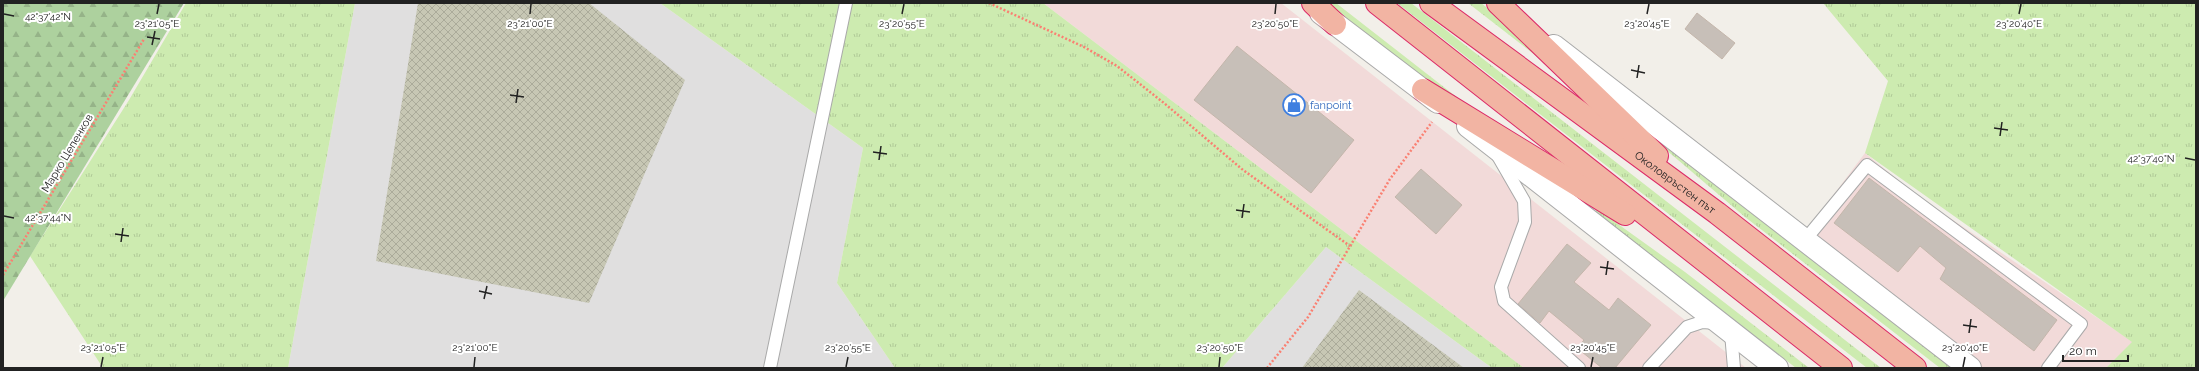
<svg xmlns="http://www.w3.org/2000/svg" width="2199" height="371" font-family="Raleway,sans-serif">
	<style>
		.residential { fill: #e0dfdf }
		.commercial { fill: #f2dad9 }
		.construction { fill: url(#construction-cross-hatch) }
		.grass { fill: url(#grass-tufts) }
		.forest { fill: url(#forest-firs) }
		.building { fill: #c7bfb8; stroke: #c4b6ab }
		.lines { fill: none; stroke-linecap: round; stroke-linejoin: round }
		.service-casing { stroke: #a9a9a9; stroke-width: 14 }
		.minor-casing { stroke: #a9a9a9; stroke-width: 24 }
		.trunk-casing { stroke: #dc2a67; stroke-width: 24 }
		.path { stroke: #fa8072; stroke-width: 2.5; stroke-dasharray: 2 2; stroke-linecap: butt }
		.service { stroke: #fff; stroke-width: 12 }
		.minor { stroke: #fff; stroke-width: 22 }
		.trunk { stroke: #f2b4a3; stroke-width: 22 }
		.ticks { fill: none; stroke: #222; stroke-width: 1.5 }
		.labels { text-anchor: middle; stroke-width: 4; stroke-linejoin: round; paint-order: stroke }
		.shop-label { font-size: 11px; fill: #366cbe; stroke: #fff; text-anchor: start }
		.street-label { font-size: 11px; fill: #222; stroke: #fff }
		.ticks-label { font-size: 10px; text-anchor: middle; fill: #222; stroke: #fff; stroke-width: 4; stroke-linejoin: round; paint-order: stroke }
	</style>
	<defs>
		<pattern id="construction-cross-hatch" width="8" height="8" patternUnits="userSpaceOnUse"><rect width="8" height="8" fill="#c7c7b4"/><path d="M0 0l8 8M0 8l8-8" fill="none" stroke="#abab9a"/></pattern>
		<pattern id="grass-tufts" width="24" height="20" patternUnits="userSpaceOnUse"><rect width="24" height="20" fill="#cdebb0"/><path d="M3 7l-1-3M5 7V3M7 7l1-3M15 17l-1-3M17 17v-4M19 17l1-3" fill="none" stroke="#b0c997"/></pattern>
		<pattern id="forest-firs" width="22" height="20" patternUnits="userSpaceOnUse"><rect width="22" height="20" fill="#add19e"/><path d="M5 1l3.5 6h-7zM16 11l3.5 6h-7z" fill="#95b388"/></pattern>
	</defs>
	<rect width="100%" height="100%" fill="#f2efe9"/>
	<!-- residential -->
	<path class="residential" d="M355,3h305l203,145 -26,135 58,85h-607z
		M1326,247l166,121h-270z"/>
	<!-- commercial -->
	<path class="commercial" d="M1043,3h238l465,365h-222z
		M1865,153l54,44 214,145 -27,26h-123l-176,-138z"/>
	<!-- construction -->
	<path class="construction" d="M418,3h171l96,77 -96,223 -213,-42z
		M1359,290l105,78h-162z"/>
	<!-- grass -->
	<path class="grass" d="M186,3h169l-67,365h-185l-73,-112 99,-156z
		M660,3h383l481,365h-32l-166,-121 -104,121h-327l-58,-85 26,-135z
		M1328,3h8l163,127c-61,-34 -118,-81 -171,-127z
		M1397,3h14l470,365h-14z
		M1468,3h13l24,19 53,51z
		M1823,3h373v365h-90l26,-26 -267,-189 23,-72z
		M1659,141l293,227h-12l-195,-151 -87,-74z
		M1597,209l88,63 124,96h-13l-201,-156z"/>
	<!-- forest -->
	<path class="forest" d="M3,3h181l-181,298z"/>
	<!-- building -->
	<path class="building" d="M1697,13l38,30 -13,16 -37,-30z
		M1237,46l117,94 -43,53 -117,-93z
		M1421,169l41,36 -26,29 -41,-37z
		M1869,178l188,142 -23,31 -94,-72 6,-11 -26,-22 -22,26 -64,-49z
		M1567,244l24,19 -17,19 35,28 9,-12 33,27 -36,43h-13l-25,-20 7,-8 -35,-29 -9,12 -22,-19z"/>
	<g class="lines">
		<!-- service casing -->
		<g class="service-casing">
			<path id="service" d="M1498,156l26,45 1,21 -24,65 3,14 75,67
				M1805,240l62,-75 214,159 -33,44
				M1731,333l3,35
				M770,368l76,-365
				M1649,368l38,-41 15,-5 15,1"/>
		</g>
		<!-- minor casing -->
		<g class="minor-casing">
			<path id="minor" d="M1321,13l117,89
				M1554,46l416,322
				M1468,126l309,242"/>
		</g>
		<!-- trunk casing -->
		<g class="trunk-casing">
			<g id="trunk">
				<path d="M1313,3l22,21"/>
				<path d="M1377,3l464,365"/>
				<path id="s1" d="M1431,3l286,210 198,155"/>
				<path d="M1498,3l159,153"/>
				<path d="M1423,90l202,124"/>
			</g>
		</g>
		<!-- path -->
		<path class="path" d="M989,3l95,44 33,19 47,37 79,67 107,76
			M3,275l141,-236
			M1267,368l41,-51 82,-138 42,-57"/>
		<!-- service -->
		<use href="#service" class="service"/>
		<!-- minor -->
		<use href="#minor" class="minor"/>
		<!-- trunk -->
		<use href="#trunk" class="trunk"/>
	</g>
	<!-- ticks -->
	<path class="ticks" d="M4,14l10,2M157,14l2,-10M530,14l1,-10M902,14l2,-10M1275,14l1,-10M1647,14l2,-10M2019,14l2,-10M147,37l13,2M152,45l3,-14M1631,70l14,3M1637,78l2,-13M510,95l14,2M516,103l2,-14M1994,128l14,2M2000,136l2,-14M873,152l14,2M2185,158l10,2M879,160l2,-14M1236,210l14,2M4,216l10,2M1242,218l2,-14M115,234l14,2M121,242l2,-14M1600,267l14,2M1606,275l2,-14M479,291l13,3M484,299l3,-13M1963,325l14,2M1969,333l2,-14M101,367l2,-10M474,367l1,-10M846,367l2,-10M1219,367l1,-10M1591,367l2,-10M1963,367l2,-10"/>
	<!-- icons -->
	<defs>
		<g id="shop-ring" transform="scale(1.15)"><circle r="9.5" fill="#fff" stroke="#3f7fe0" stroke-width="1.5"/><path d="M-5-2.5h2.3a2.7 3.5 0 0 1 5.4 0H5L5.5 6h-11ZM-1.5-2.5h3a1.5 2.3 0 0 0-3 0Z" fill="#3f7fe0"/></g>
	</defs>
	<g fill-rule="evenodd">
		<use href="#shop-ring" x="1294" y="105"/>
	</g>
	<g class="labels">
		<!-- shop labels -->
		<g class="shop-label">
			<text x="1310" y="109">fanpoint</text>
		</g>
		<!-- street labels -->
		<g class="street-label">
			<text transform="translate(67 153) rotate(-59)" y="4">Марко Цепенков</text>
			<text dy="4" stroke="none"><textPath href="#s1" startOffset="303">Околовръстен път</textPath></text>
		</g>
	</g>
	<g class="ticks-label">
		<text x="48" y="20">42°37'42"N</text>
		<text x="157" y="27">23°21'05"E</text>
		<text x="530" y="27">23°21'00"E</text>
		<text x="902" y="27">23°20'55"E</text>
		<text x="1275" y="27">23°20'50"E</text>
		<text x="1647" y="27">23°20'45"E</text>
		<text x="2019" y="27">23°20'40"E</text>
		<text x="2151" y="162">42°37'40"N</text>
		<text x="48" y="221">42°37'44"N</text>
		<text x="103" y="351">23°21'05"E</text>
		<text x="475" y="351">23°21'00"E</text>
		<text x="848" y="351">23°20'55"E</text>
		<text x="1220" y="351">23°20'50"E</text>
		<text x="1593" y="351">23°20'45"E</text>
		<text x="1965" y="351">23°20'40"E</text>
	</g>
	<!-- border -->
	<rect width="2199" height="371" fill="none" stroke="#222222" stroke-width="8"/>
	<!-- scale -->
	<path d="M2063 355v6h65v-6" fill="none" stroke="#222222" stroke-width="2"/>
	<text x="2069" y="355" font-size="12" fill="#222222" stroke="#ffffff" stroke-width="3" paint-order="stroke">20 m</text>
</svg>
